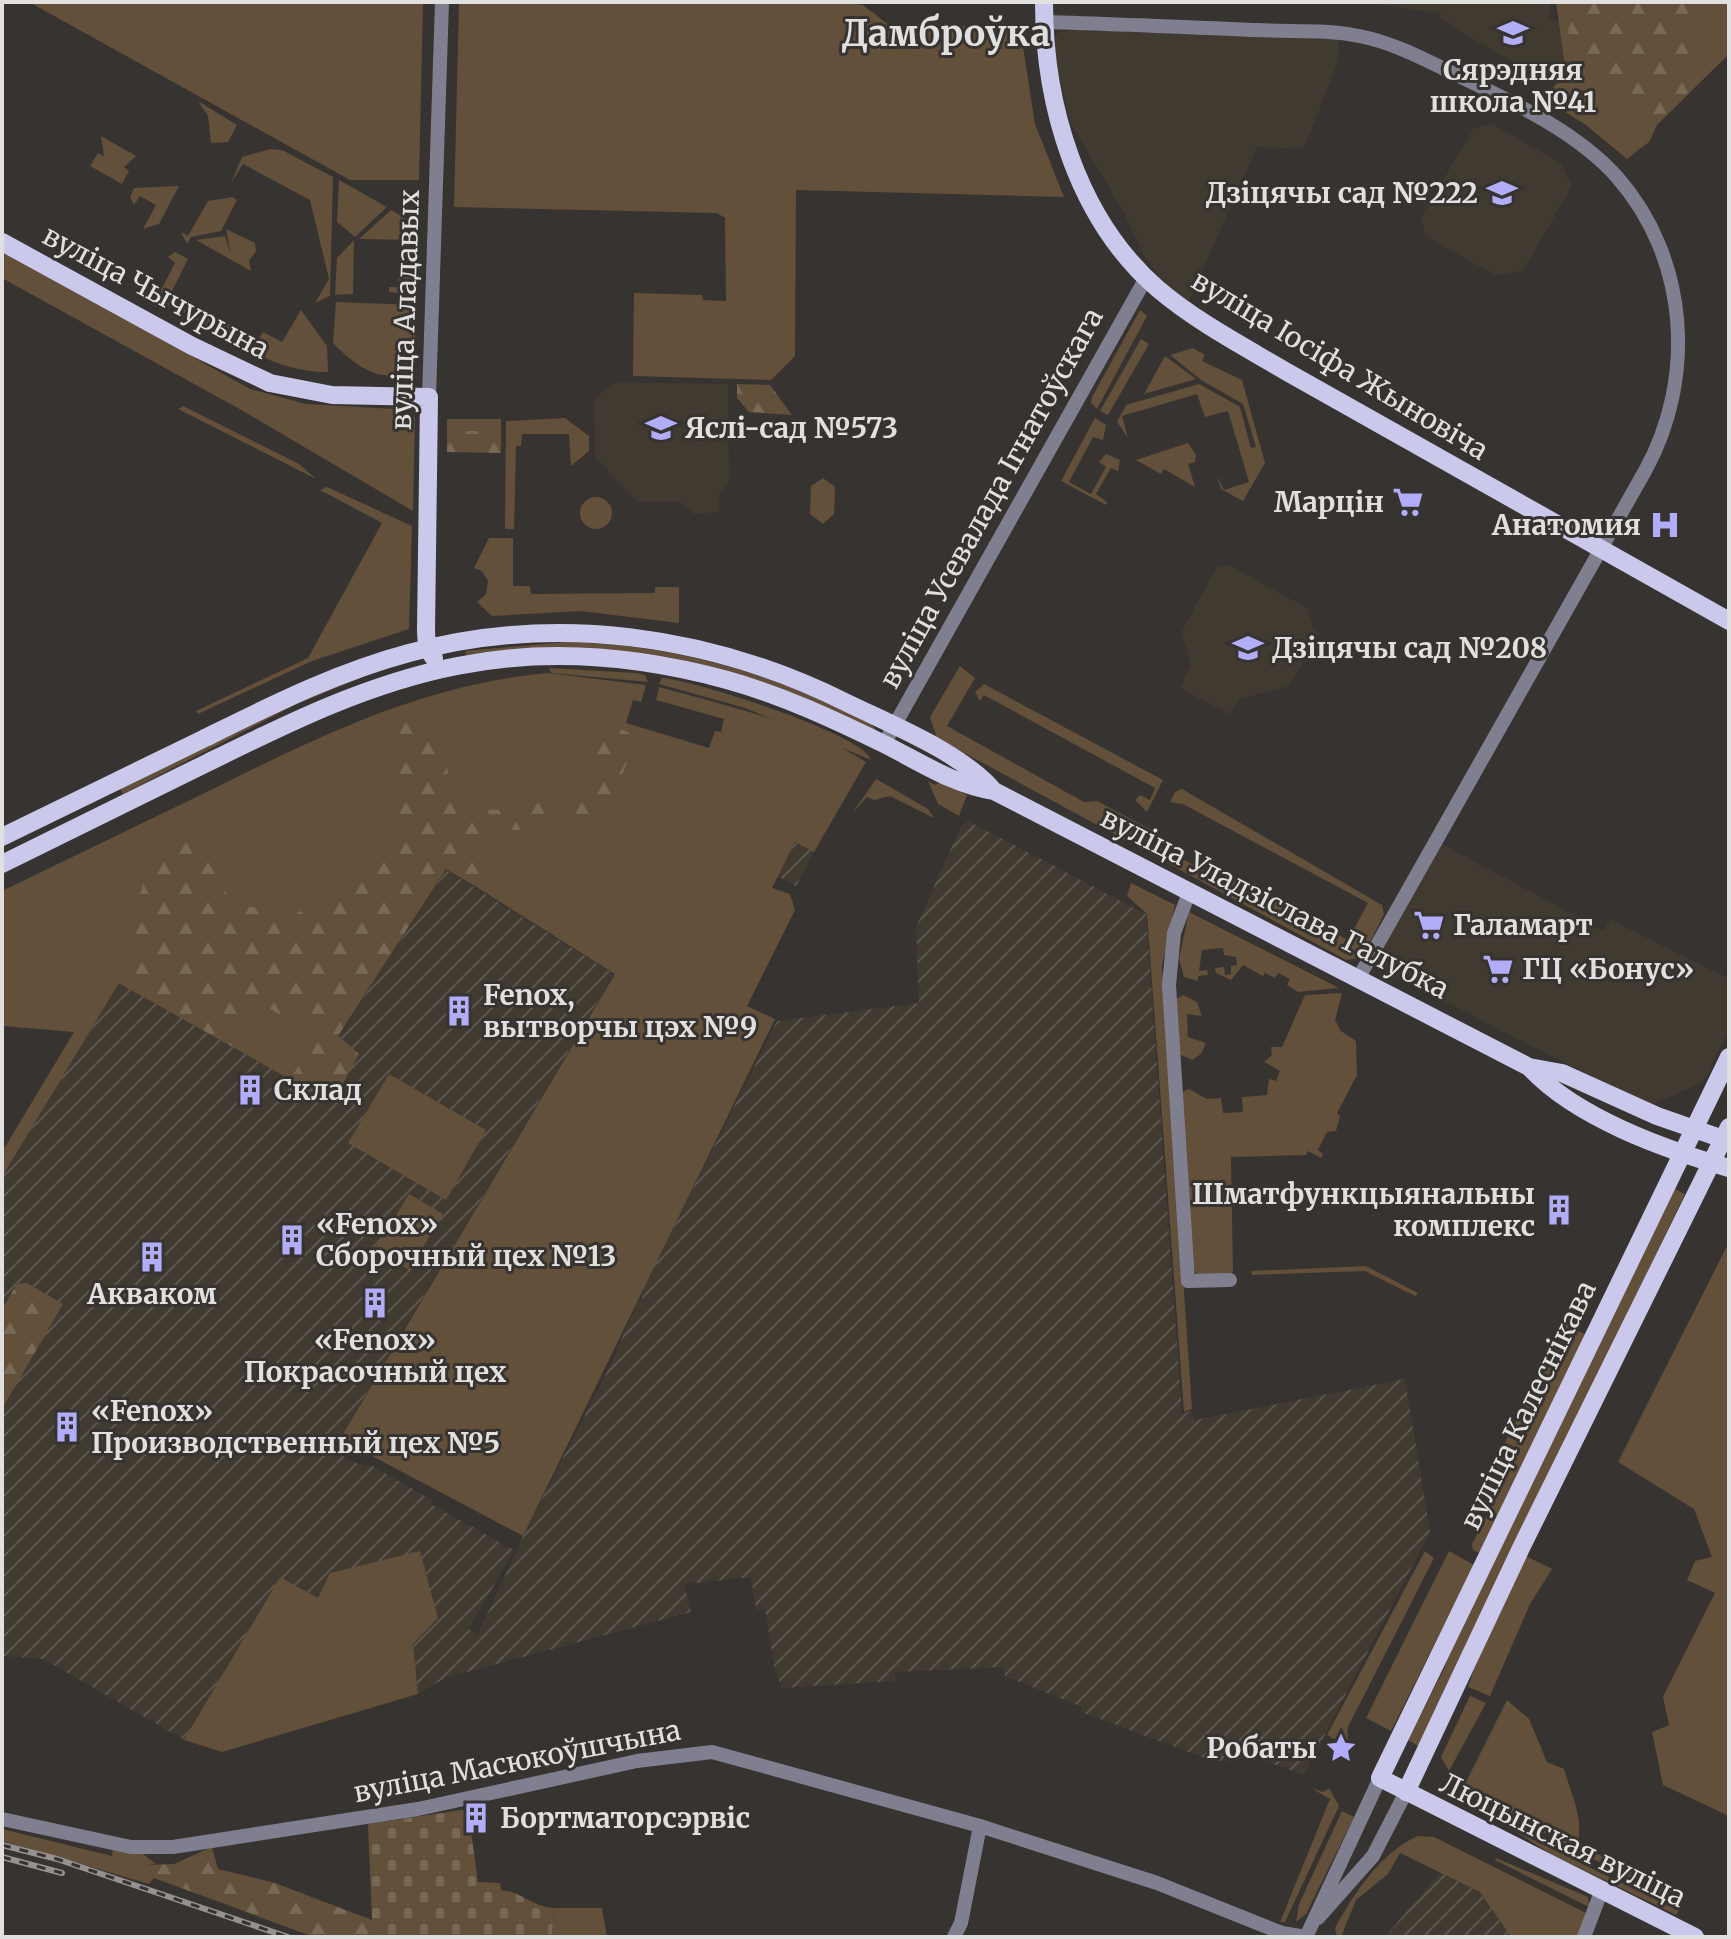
<svg xmlns="http://www.w3.org/2000/svg" width="1731" height="1939" font-family="Merriweather,serif">
	<style>
		.built { fill: #403a31 }
		.industrial { fill: url(#industrial-furrows) }
		.green { fill: #62503a }
		.forest { fill: url(#forest-firs) }
		.cemetery { fill: url(#cemetery-stones) }
		.lines { fill: none; stroke-linecap: round; stroke-linejoin: round }
		.minor { stroke: #7f7f90; stroke-width: 14 }
		.major { stroke: #cac9ec; stroke-width: 18 }
		.rail-casing { stroke: #94918f; stroke-width: 6 }
		.rail { stroke: #363330; stroke-width: 3; stroke-dasharray: 9; stroke-linecap: butt }
		.labels { text-anchor: middle; stroke-width: 6; stroke-linejoin: round; paint-order: stroke }
		.poi-label { font-size: 28px; font-weight: bold; fill: #e2e0de; stroke: #363330; text-anchor: start }
		.street-label { font-size: 28px; fill: #e2e0de; stroke: #363330 }
		.district-label { font-size: 36px; font-weight: bold; fill: #e2e0de; stroke: #363330 }
	</style>
	<defs>
		<pattern id="industrial-furrows" width="10" height="10" patternUnits="userSpaceOnUse" patternTransform="scale(2)"><rect width="10" height="10" fill="#403a31"/><path d="M-1 1l2-2M0 10L10 0M9 11l2-2" fill="none" stroke="#5b564e"/></pattern>
		<pattern id="forest-firs" width="22" height="20" patternUnits="userSpaceOnUse" patternTransform="scale(2)"><rect width="22" height="20" fill="#62503a"/><path d="M5 1l3.5 6h-7zM16 11l3.5 6h-7z" fill="#786956"/></pattern>
		<pattern id="cemetery-stones" width="16" height="16" patternUnits="userSpaceOnUse" patternTransform="scale(2)"><rect width="16" height="16" fill="#62503a"/><path d="M2 7V4a2 2 0 0 1 4 0v3zM10 15v-3a2 2 0 0 1 4 0v3z" fill="#786956"/></pattern>
	</defs>
	<rect width="100%" height="100%" fill="#363330"/>
	<!-- built -->
	<path class="built" d="M1365,2h186l-2,17 12,3 6,59 -11,3 -73,-39 -43,-27 1,-3 -7,-4 -2,2z
		M1069,30l270,9 -2,25 -33,85 -47,-2 -69,156 -27,-24 -18,-25 -19,-41 -54,-91 -18,-76 5,-13z
		M1491,123l71,41 10,22 -49,85 -28,4 -70,-39 -4,-19 53,-89z
		M615,382l113,2 1,99 -10,10v19l-25,2 -14,-12h-42l-43,-44 -1,-60z
		M1229,565l78,43 6,19 7,5 -31,54 -50,13 -9,16 -50,-27 11,-25 -10,-30 36,-67z
		M1440,843l164,88 6,-12 119,60v51l-26,52 -53,24 -276,-140z"/>
	<!-- industrial -->
	<path class="industrial" d="M968,821l178,93 36,500 9,-3 4,9 210,-41 25,153 -126,243 -66,-24 -5,10h-20l-132,-49 1,-5 -77,-31 -2,-9 -108,5v9l-113,7 -7,-18 -10,-61 -9,1 -5,-33 -67,7 7,28 -246,66 -27,16 -5,-50 7,-93 -102,47 -38,-21 -96,163 -141,-81 -41,-3v-479l117,-194 219,54 108,-167 168,104 -280,474 3,5 21,11 15,2 59,34 -1,4 83,46 -45,79 9,5 45,-98 90,-176 23,-55 6,-6 1,-11 134,-267 142,-18 -3,-76 44,-99z
		M795,842l19,10 -18,34 -19,-10z
		M1440,1872l40,20 31,45h-126z"/>
	<!-- green -->
	<path class="green" d="M29,2h394l-4,178h-69z
		M459,2h380l24,3 26,20 131,2 15,97 29,73 -268,-7 -1,166 -24,24 -138,-4 1,-83 68,2 1,5 23,1 -1,-83 -8,-5 -263,-6z
		M1556,2h173v52l-72,71 -8,17 -22,17 -41,-34 -42,-26 12,-15 11,-3z
		M198,101l39,24 -9,17 -17,1 -3,-27z
		M101,136l35,20 -12,11 5,4 -7,13 -32,-18 8,-13 6,3z
		M270,149l12,1 51,27 -3,119 -15,7 14,-24 -19,-79 -67,-36 -12,19 11,-26z
		M339,180l48,27 -32,30 -18,-15z
		M179,186l-20,38 -16,5 13,-24 -16,-9 -6,9 -4,-8 4,-9z
		M233,197l4,3 -16,31 -30,6 -4,7 -6,-12 7,4 20,-35z
		M391,210l28,16 -1,14 -59,-1z
		M226,229l29,14 1,8 -7,10 2,10 -55,-31 29,-4 6,19z
		M354,240l-1,54 -18,1 2,-37z
		M400,243l18,1 -1,50 -28,-2v-5h9z
		M2,250l248,139 56,15 89,5 20,8 -2,94 -170,-100 -241,-133z
		M175,252l13,7 -17,34 6,18 -29,-17 3,-6 9,4 15,-29 -7,-6z
		M175,294l83,46 5,-8 19,10 19,-32 26,36 1,26c-53,1 -103,-35 -147,-61z
		M336,302l80,3 -1,64c-32,18 -60,-3 -82,-26z
		M1140,310l7,6 -50,93 -6,-6 1,-6z
		M1141,339l8,5 -41,71 -8,-4z
		M1193,348l12,7 -3,6 40,19 23,83 -22,38 -22,-12 -4,-13 7,14 25,-8 -21,-71 -23,6 -8,-23 -75,22 6,22 -11,-16 9,-17 73,-21 41,23 11,41 5,-1 -13,-43 -42,-24 -31,-25z
		M1165,356l31,23 -52,15z
		M183,406l116,58 17,15 -138,-70z
		M565,418l24,18v15l-18,15 -2,-32h-47l-1,12h-5l-2,83h-9l1,-108z
		M1095,418l11,7 -3,15 -10,-3 -24,45 22,12 15,-27 -7,-5 7,-8 14,6 -2,11 -7,-3 -15,26 11,8 -1,3 -45,-24z
		M447,419h54v12h-54z
		M1188,443l8,12 -1,7 -7,2 7,23 -31,-18 -3,5 -25,-14z
		M823,478l12,9 -1,27 -11,10 -13,-10 1,-28z
		M327,487l85,39 -3,103 -97,32 -114,53 -2,-3 112,-53 74,-135 -62,-33z
		M580 513a16 16 0 1 1 32 0a16 16 0 1 1-32 0Z
		M489,538h24v48h17l1,8 124,-1v-6h24v36l-98,-12 -89,5 -15,-14 9,-8 2,-13 -6,-10 -8,-3z
		M567,642c94,2 184,25 268,65 13,5 35,13 42,24 -51,-20 -102,-46 -155,-61 -86,-26 -168,-23 -256,-14l-1,-5z
		M960,666l15,12 -28,48 137,76 13,-1 57,30 -5,10 60,32 3,-6 136,73 20,-37 -185,-99 -13,-2 5,-10 7,-3 200,116 2,9 -22,44 -16,2 -409,-222 -7,-21z
		M549,668l87,5 9,2 3,7 -97,-9z
		M375,672l-78,32 -174,90 -4,-7 172,-84z
		M547,673l99,12 -5,17 -8,-2 -7,23 83,25 6,-17 6,1 3,-13 -68,-19 3,-13c69,19 146,36 207,75l-52,90 -19,-10 -23,46 18,6 5,16 -48,96 28,13 -252,517 -183,-97 275,-465 -169,-106 -109,167 22,19 -27,49 -213,-120 -117,194v-25l72,-120 -72,-6v-135c73,-35 146,-71 219,-106 106,-53 207,-101 326,-112z
		M662,678c29,1 204,57 209,82l-126,-52 -86,-24z
		M984,684l179,96 -16,32 -12,-12 5,-5 10,5 5,-12 -171,-93 -4,6 -5,-9z
		M876,779l52,30 6,9 -44,-22 -16,4 -7,-3 -16,18z
		M928,781l7,4 7,-4 25,14 -8,21 -21,-12z
		M1131,883l44,22 -13,61 30,443 -8,3 -37,-498 -20,-18z
		M1189,912l150,76 -41,4 -11,-7 3,-6 -12,-6 -3,5 -10,-5 -2,3 -20,-11 -12,15 -15,-7 -1,-5 9,-1 1,8 6,-1v-8l6,-1 -1,-8 -12,-2 -1,-7 -21,2 -3,21 8,-1 1,5 -10,1v5l-14,-4 -5,-18z
		M1342,993l-7,27 6,11 15,10 1,34 -20,38 3,3 -4,15 -9,1 -9,18 5,4 -2,4 -13,-7 -2,4 -75,2 2,114 -2,3h-34l-4,-5 -11,-177 7,-3 18,10 14,-1 2,15 20,-1 -1,-15 25,-2 2,-16 7,2 4,-10 -16,-9 8,-7 -1,-8h11l23,-52z
		M1183,995l14,7 5,14 -15,-2 1,23 18,6 -5,11 -9,6 -13,-6 -4,-54z
		M389,1074l97,56 -40,70 -98,-57z
		M1675,1189l10,5 -267,552 -10,-6 36,-71 12,-38z
		M409,1194l34,20 -34,56 -34,-21z
		M1729,1242v574l-66,-31 -11,-53 17,-7 -6,-28 52,-104 -28,-13 8,-19 17,-4 -18,-48 -76,-47z
		M1366,1266l52,27 -3,3 -50,-25 -113,4 -1,-4z
		M1562,1322l24,13 -102,215 -5,3 -6,-3 -1,-6 25,-48 -6,-23z
		M420,1551l18,67 -25,26 5,50 -196,58 -38,-12 96,-163 38,21 12,-25z
		M1425,1551l9,7 -86,169 -1,19 -20,-11z
		M1449,1551l25,14 -83,166 -25,-13z
		M1526,1556l26,13 -22,35 -40,92 -22,-9 17,-50z
		M1470,1696l16,7 -37,68 -8,-14z
		M1507,1700l22,19 18,43 17,7c6,22 21,52 13,75l109,52 -5,9 -219,-115z
		M1311,1788l12,4 6,-4 10,18 -54,116h-5l50,-123z
		M1342,1811l12,6 -48,97 -10,8 3,-18z
		M2,1829l110,27 1,-8 30,6 13,10 -10,1 8,13 -5,6 -147,-43z
		M1513,1830l166,81 -3,4 -125,-61z
		M1418,1836l16,1 154,77 -9,23h-68l-31,-45 -80,-39 -12,21 -32,26 -15,37h-4l-2,-9c19,-35 46,-76 83,-92z
		M1496,1858l92,39 1,10 -94,-47z
		M554,1908h48l5,29h-55z"/>
	<!-- forest -->
	<path class="forest" d="M1567,2h127c5,50 17,79 -29,112l-27,1 -19,-9 -13,-14 -37,-51z
		M737,384l33,1 22,30 -43,-3 -12,-14z
		M447,431h54v22l-54,-1z
		M418,710c23,32 29,46 33,85l17,14 39,1 66,-14 19,-25 1,-31 24,-14 20,12 -25,62 -20,35h-9l-9,-9v-14l-27,3 -22,14 -44,4 -2,18 5,25 -8,11 -30,-18 -108,167 21,18 -27,49 -42,-23 27,-45 -58,-32 -26,44 -114,-64 26,-109 31,-23 16,-21 12,5 25,66 62,16c34,-21 94,-52 102,-94 3,-18 -6,-38 -4,-56 2,-18 10,-53 29,-57z
		M27,1283l36,21 -61,105v-100l15,-25z
		M212,1847l6,22 57,14 97,37 -5,17h-53l-160,-59 -8,-13 28,-1z"/>
	<!-- cemetery -->
	<path class="cemetery" d="M468,1809l10,73 22,1 1,7c21,2 32,17 53,18l-2,29h-185l5,-17 -4,-96z"/>
	<g class="lines">
		<!-- minor -->
		<path class="minor" d="M1044,22c71,2 141,5 212,8 34,2 70,-1 103,6 37,7 72,27 106,43 52,25 114,55 152,98 72,82 79,202 28,294l-286,506
			M429,397l13,-395
			M884,744l262,-466
			M1190,890l-16,43 -5,52 19,296 42,-1
			M2,1819l129,28h42l245,-38 219,-48 75,-9 268,74 177,57 125,50 24,4
			M1318,1918l55,-62 33,-64
			M954,1937l7,-14 19,-97
			M1306,1937l74,-159
			M1584,1937l17,-45"/>
		<!-- major -->
		<path class="major" d="M1044,2c0,103 33,217 114,287 39,33 85,57 129,83l442,249
			M2,242l190,104 78,37 62,12 97,2 -3,234 1,17 7,10
			M2,837c67,-33 134,-65 201,-98 67,-33 134,-67 206,-86 146,-40 301,-18 436,49 47,23 116,50 149,89
			M2,864c69,-34 138,-68 207,-102 79,-39 160,-79 248,-96 89,-18 182,-10 270,14 54,15 106,39 157,64 36,18 70,41 110,47l535,276c47,51 135,82 200,101
			M1529,1067l33,6 95,43 72,25
			M1406,1792l115,-244 208,-421
			M1695,1937l-315,-159 349,-721"/>
		<!-- rail casing -->
		<g class="rail-casing">
			<path id="rail" d="M2,1845l55,14 231,78
				M2,1857l60,16"/>
		</g>
		<!-- rail -->
		<use href="#rail" class="rail"/>
	</g>
	<!-- icons -->
	<defs>
		<g id="school-bare" transform="scale(2.4)"><path d="M0-5L7-2L0 1L-7-2ZM-4 1L0 2.5L4 1V4Q0 6-4 4Z" fill="#b2adf9" stroke="#363330" stroke-width="2.5" paint-order="stroke"/></g>
		<g id="supermarket-bare" transform="scale(2.4)"><path d="M-6-5.5h2.5l.6 2H6L4.5 2H-2.5L-4.4-4H-6ZM-1.5 3.2a1.3 1.3 0 1 0 .1 0ZM3 3.2a1.3 1.3 0 1 0 .1 0Z" fill="#b2adf9" stroke="#363330" stroke-width="2.5" paint-order="stroke"/></g>
		<g id="hospital-bare" transform="scale(2.4)"><path d="M-5-5h3v3.5h4V-5h3V5h-3V1.5h-4V5h-3Z" fill="#b2adf9" stroke="#363330" stroke-width="2.5" paint-order="stroke"/></g>
		<g id="building-bare" transform="scale(2.4)"><path d="M-4-6H4V6H1V3H-1V6H-4ZM-2.5-4.3h1.7v1.8h-1.7ZM.8-4.3h1.7v1.8H.8ZM-2.5-1h1.7V.8h-1.7ZM.8-1h1.7V.8H.8Z" fill="#b2adf9" stroke="#363330" stroke-width="2.5" paint-order="stroke"/></g>
		<g id="sight-bare" transform="scale(2.4)"><path d="M0-6L1.8-2.2L6-1.7L2.9 1.2L3.7 5.4L0 3.3L-3.7 5.4L-2.9 1.2L-6-1.7L-1.8-2.2Z" fill="#b2adf9" stroke="#363330" stroke-width="2.5" paint-order="stroke"/></g>
	</defs>
	<g fill-rule="evenodd">
		<use href="#school-bare" x="1513" y="33"/>
		<use href="#school-bare" x="1502" y="193"/>
		<use href="#school-bare" x="661" y="428"/>
		<use href="#supermarket-bare" x="1408" y="502"/>
		<use href="#hospital-bare" x="1665" y="525"/>
		<use href="#school-bare" x="1248" y="648"/>
		<use href="#supermarket-bare" x="1429" y="925"/>
		<use href="#supermarket-bare" x="1498" y="969"/>
		<use href="#building-bare" x="459" y="1011"/>
		<use href="#building-bare" x="250" y="1090"/>
		<use href="#building-bare" x="1559" y="1210"/>
		<use href="#building-bare" x="292" y="1240"/>
		<use href="#building-bare" x="152" y="1257"/>
		<use href="#building-bare" x="375" y="1303"/>
		<use href="#building-bare" x="67" y="1427"/>
		<use href="#sight-bare" x="1341" y="1748"/>
		<use href="#building-bare" x="476" y="1818"/>
	</g>
	<g class="labels">
		<!-- poi labels -->
		<g class="poi-label">
			<text x="1513" y="80" text-anchor="middle">Сярэдняя<tspan x="1513" dy="32">школа №41</tspan></text>
			<text x="1478" y="203" text-anchor="end">Дзіцячы сад №222</text>
			<text x="685" y="438">Яслі-сад №573</text>
			<text x="1384" y="512" text-anchor="end">Марцін</text>
			<text x="1641" y="535" text-anchor="end">Анатомия</text>
			<text x="1272" y="658">Дзіцячы сад №208</text>
			<text x="1453" y="935">Галамарт</text>
			<text x="1522" y="979">ГЦ «Бонус»</text>
			<text x="483" y="1005">Fenox,<tspan x="483" dy="32">вытворчы цэх №9</tspan></text>
			<text x="274" y="1100">Склад</text>
			<text x="1535" y="1204" text-anchor="end">Шматфункцыянальны<tspan x="1535" dy="32">комплекс</tspan></text>
			<text x="316" y="1234">«Fenox»<tspan x="316" dy="32">Сборочный цех №13</tspan></text>
			<text x="152" y="1304" text-anchor="middle">Акваком</text>
			<text x="375" y="1350" text-anchor="middle">«Fenox»<tspan x="375" dy="32">Покрасочный цех</tspan></text>
			<text x="91" y="1421">«Fenox»<tspan x="91" dy="32">Производственный цех №5</tspan></text>
			<text x="1317" y="1758" text-anchor="end">Робаты</text>
			<text x="500" y="1828">Бортматорсэрвіс</text>
		</g>
		<!-- street labels -->
		<g class="street-label">
			<text transform="translate(156 292) rotate(28)" y="10">вуліца Чычурына</text>
			<text transform="translate(405 310) rotate(-88)" y="10">вуліца Аладавых</text>
			<text transform="translate(1340 365) rotate(31)" y="10">вуліца Іосіфа Жыновіча</text>
			<text transform="translate(991 498) rotate(-61)" y="10">вуліца Усевалада Ігнатоўскага</text>
			<text transform="translate(1275 903) rotate(27)" y="10">вуліца Уладзіслава Галубка</text>
			<text transform="translate(1528 1405) rotate(-64)" y="10">вуліца Калеснікава</text>
			<text transform="translate(517 1761) rotate(-11)" y="10">вуліца Масюкоўшчына</text>
			<text transform="translate(1563 1840) rotate(26)" y="10">Люцынская вуліца</text>
		</g>
		<!-- district labels -->
		<g class="district-label">
			<text x="946" y="46">Дамброўка</text>
		</g>
	</g>
	<!-- border -->
	<rect width="1731" height="1939" fill="none" stroke="#e2e0de" stroke-width="8"/>
</svg>
